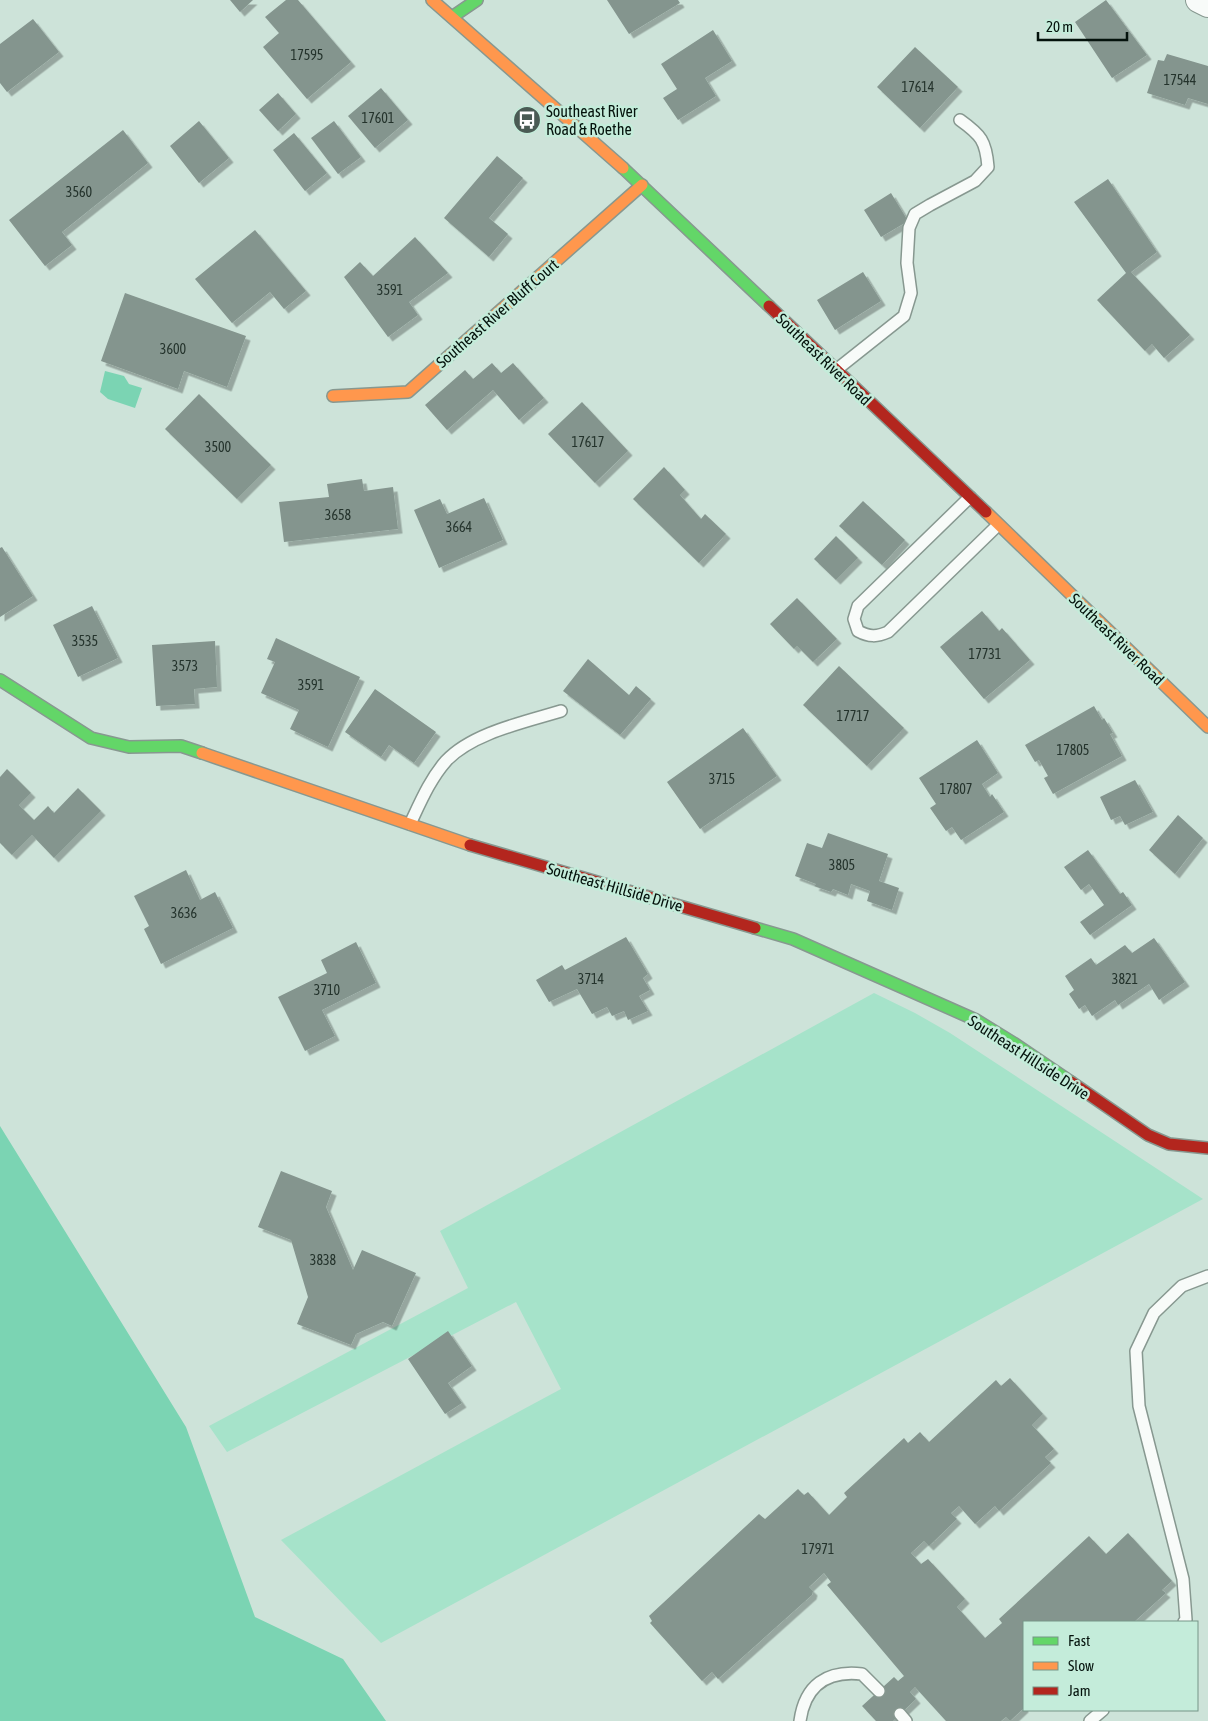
<svg xmlns="http://www.w3.org/2000/svg" width="1208" height="1721" font-family="'Asap Condensed',sans-serif">
	<style>
		.green { fill: #a6e3ca }
		.water { fill: #7bd4b3 }
		.building { fill: #84958e; filter: url(#shadow) }
		.lines { fill: none; stroke-linecap: round; stroke-linejoin: round }
		.lane-casing { stroke: #879890; stroke-width: 14 }
		.street-casing { stroke: #879890; stroke-width: 26 }
		.fast-casing { stroke: #879890; stroke-width: 14 }
		.slow-casing { stroke: #879890; stroke-width: 14 }
		.jam-casing { stroke: #879890; stroke-width: 14 }
		.lane { stroke: #f8fbf9; stroke-width: 11 }
		.street { stroke: #f8fbf9; stroke-width: 24 }
		.fast { stroke: #63d668; stroke-width: 11 }
		.slow { stroke: #ff974d; stroke-width: 11 }
		.jam { stroke: #b3261e; stroke-width: 11 }
		.labels { text-anchor: middle; stroke-width: 5; stroke-linejoin: round; paint-order: stroke }
		.number-label { font-size: 14px; fill: #24332c }
		.poi-label { font-size: 16px; fill: #04120c; stroke: #c4ecda; text-anchor: start }
		.street-label { font-size: 16px; fill: #04120c; stroke: #c4ecda }
	</style>
	<defs>
		<filter id="shadow"><feDropShadow dx="4.5" dy="4.5" stdDeviation="0" flood-color="#0004"/></filter>
	</defs>
	<rect width="100%" height="100%" fill="#cde3d9"/>
	<!-- green -->
	<path class="green" d="M874,993l41,20 35,20 253,166 -822,444 -100,-103 280,-151 -45,-87 -289,150 -18,-26 259,-138 -28,-57z"/>
	<!-- water -->
	<path class="water" d="M105,371l19,5 5,8 13,4 -7,20 -27,-9 -8,-7z
		M0,1126l186,301 69,190 88,42 43,62h-386z"/>
	<!-- building -->
	<path class="building" d="M230,0h23l-13,12z
		M286,0h12l53,62 -44,37 -44,-52 16,-14 -14,-16z
		M607,0h71l2,3 -51,31z
		M1106,0l41,55 -35,23 -37,-56z
		M33,19l26,33 -52,40 -7,-9v-39z
		M713,30l19,31 -27,17 11,18 -38,24 -15,-22 14,-9 -16,-25z
		M915,47l43,40 -38,41 -43,-41z
		M1167,54l41,12v38l-20,-6 -3,7 -38,-12 11,-33 6,1z
		M381,88l27,32 -33,28 -27,-32z
		M278,93l18,21 -18,17 -19,-21z
		M199,121l30,37 -30,25 -29,-37z
		M334,121l27,36 -23,17 -27,-36z
		M123,130l25,33 -86,69 10,13 -27,21 -36,-46z
		M294,133l33,40 -22,18 -32,-41z
		M497,156l26,22 -34,40 19,16 -19,23 -45,-39z
		M1108,179l49,73 -26,20 59,63 -26,23 -12,-14 -7,7 -48,-51 29,-27 -52,-71z
		M891,193l17,28 -27,16 -17,-27z
		M255,230l51,61 -22,18 -14,-17 -38,31 -37,-44z
		M415,237l33,36 -39,29 9,13 -30,22 -44,-60 16,-15 13,14z
		M863,272l18,29 -46,29 -18,-30z
		M125,293l121,43 -19,51 -43,-16 -6,18 -77,-28z
		M492,363l9,10 12,-10 31,35 -25,22 -26,-30 -46,40 -22,-25 40,-35 8,9z
		M199,394l72,71 -34,34 -72,-70z
		M582,402l46,49 -33,32 -47,-49z
		M664,467l21,23 -5,5 21,24 4,-5 21,20 -27,29 -66,-64z
		M362,479l2,12 29,-4 5,42 -114,13 -5,-40 50,-5 -2,-13z
		M484,498l19,42 -64,28 -25,-58 26,-11 7,15z
		M863,501l42,39 -23,25 -43,-39z
		M836,536l22,22 -22,22 -22,-21z
		M2,547l31,49 -33,21v-69z
		M797,598l40,41 -24,23 -16,-16 -3,3 -24,-25z
		M92,606l26,52 -40,19 -25,-52z
		M982,611l17,20 3,-3 28,32 -46,39 -44,-52z
		M276,638l84,39 -32,70 -38,-18 9,-19 -38,-17 14,-31 -8,-3z
		M215,641l2,46 -23,2 1,15 -39,2 -4,-61z
		M588,659l41,36 7,-9 15,13 -31,36 -57,-44z
		M839,666l65,62 -37,38 -64,-61z
		M375,689l61,43 -22,31 -25,-18 -8,12 -36,-25z
		M1094,706l8,14 2,-2 9,15 -3,1 12,22 -69,38 -9,-16 4,-2 -9,-16 -4,2 -10,-17z
		M743,728l34,48 -77,53 -33,-47z
		M977,740l21,33 -16,11 8,13 2,-3 12,18 -43,28 -9,-13 -6,4 -16,-23 6,-4 -17,-26z
		M7,769l24,24 -12,12 15,15 14,-14 6,7 24,-25 23,23 -47,47 -22,-23 -20,20 -12,-12v-66z
		M1135,780l18,32 -28,13 -5,-9 -9,4 -11,-23z
		M1178,815l25,23 -28,36 -26,-24z
		M828,833l60,21 -9,27 20,7 -7,22 -25,-9 3,-10 -19,-7 -3,11 -15,-6 -2,3 -17,-6 2,-2 -21,-8 12,-33 15,5z
		M1088,850l32,44 3,-2 9,13 -42,30 -10,-13 24,-17 -15,-21 -8,6 -17,-23z
		M186,870l14,30 15,-8 18,36 -72,36 -17,-35 5,-3 -15,-30z
		M626,937l22,37 -5,4 7,12 -11,6 9,15 -20,9 -4,-9 -12,5 -5,-9 -15,7 -15,-25 -28,13 -13,-22 26,-15 3,5z
		M1154,938l31,44 -26,18 -10,-16 -31,21 -3,-5 -23,16 -7,-11 -6,4 -10,-15 5,-4 -9,-14 26,-18 5,7 29,-20 7,8z
		M356,942l20,41 -54,27 13,26 -30,15 -27,-54 49,-24 -6,-13z
		M281,1171l51,20 -6,16 27,63 9,-20 54,23 -24,53 -9,-4 -27,12 -5,11 -54,-21 11,-27 -17,-57 -33,-13z
		M448,1331l24,35 -24,17 14,20 -17,11 -37,-55z
		M1010,1378l33,36 -11,11 22,24 -9,8 6,6 -52,48 -4,-5 -20,18 -16,-18 -8,7 6,6 -28,27 -5,-5 -13,12 10,11 7,-5 37,40 -8,8 28,31 17,-15 -3,-4 90,-83 17,18 22,-21 44,48 -10,9 4,3 -32,29h-110v78l-1,1 1,7 -14,13 -4,-4 -5,4h-55l-31,-34 -5,5 6,7 -23,22h-17l-14,-15 32,-29 4,4 6,-5 -77,-91 4,-3 -7,-9 -15,14 4,4 -1,4 -94,84 -6,-7 -10,9 -52,-58 2,-2 -3,-5 110,-102 6,5 33,-30 6,6 4,-3 21,23 18,-18 -3,-4 60,-55 4,5 12,-11 9,10 67,-62 5,6z"/>
	<g class="lines">
		<!-- lane casing -->
		<g class="lane-casing">
			<path id="lane" d="M836,370l68,-54 7,-23 -4,-30 2,-35 6,-14 15,-9 45,-24 13,-14c-2,-26 -7,-32 -28,-47
				M970,497l-112,109 -4,13 4,12c11,6 19,6 30,1l110,-107
				M410,824c10,-21 20,-45 36,-63 26,-28 79,-39 115,-50
				M1184,1622l2,-2 -3,-41 -44,-173 -3,-55 18,-38 28,-27 26,-10
				M900,1714l6,7
				M800,1721c5,-36 27,-51 62,-47l17,17
				M1090,1721l13,-11"/>
		</g>
		<!-- street casing -->
		<g class="street-casing">
			<path id="street" d="M1198,0l10,5"/>
		</g>
		<!-- fast casing -->
		<g class="fast-casing">
			<path id="fast" d="M452,17l25,-17
				M623,168l146,138
				M0,680l91,58 38,9 52,-1 21,7
				M755,928l38,11 183,81 39,24 56,38"/>
		</g>
		<!-- slow casing -->
		<g class="slow-casing">
			<path id="slow" d="M432,0l191,168
				M333,396l75,-4 234,-207
				M986,512l222,215
				M202,753l268,92"/>
		</g>
		<!-- jam casing -->
		<g class="jam-casing">
			<path id="jam" d="M769,306l217,206
				M470,845l285,83
				M1071,1082l77,53 21,9 39,4"/>
		</g>
		<!-- lane -->
		<use href="#lane" class="lane"/>
		<!-- street -->
		<use href="#street" class="street"/>
		<!-- fast -->
		<use href="#fast" class="fast"/>
		<!-- slow -->
		<use href="#slow" class="slow"/>
		<!-- jam -->
		<use href="#jam" class="jam"/>
	</g>
	<!-- icons -->
	<defs>
		<g id="bus-disc" transform="scale(1.4375)"><circle r="9.5" fill="#4a5b54" stroke="#c4ecda"/><path d="M-5-6H5V4H4V6H2V4H-2V6H-4V4H-5ZM-3.5-4V0h7V-4ZM-3.5 1.2v1.5H-2V1.2ZM2 1.2v1.5H3.5V1.2Z" fill="#fff"/></g>
	</defs>
	<g fill-rule="evenodd">
		<use href="#bus-disc" x="527" y="120"/>
	</g>
	<g class="labels">
		<!-- number labels -->
		<g class="number-label">
			<text x="307" y="60">17595</text>
			<text x="1180" y="85">17544</text>
			<text x="918" y="92">17614</text>
			<text x="378" y="123">17601</text>
			<text x="79" y="197">3560</text>
			<text x="390" y="295">3591</text>
			<text x="173" y="354">3600</text>
			<text x="588" y="447">17617</text>
			<text x="218" y="452">3500</text>
			<text x="338" y="520">3658</text>
			<text x="459" y="532">3664</text>
			<text x="85" y="646">3535</text>
			<text x="985" y="659">17731</text>
			<text x="185" y="671">3573</text>
			<text x="311" y="690">3591</text>
			<text x="853" y="721">17717</text>
			<text x="1073" y="755">17805</text>
			<text x="722" y="784">3715</text>
			<text x="956" y="794">17807</text>
			<text x="842" y="870">3805</text>
			<text x="184" y="918">3636</text>
			<text x="591" y="984">3714</text>
			<text x="1125" y="984">3821</text>
			<text x="327" y="995">3710</text>
			<text x="323" y="1265">3838</text>
			<text x="818" y="1554">17971</text>
		</g>
		<!-- poi labels -->
		<g class="poi-label">
			<text x="546" y="117">Southeast River<tspan x="546" dy="18">Road &amp; Roethe</tspan></text>
		</g>
		<!-- street labels -->
		<g class="street-label">
			<text transform="translate(497 313) rotate(-41)" y="6">Southeast River Bluff Court</text>
			<text transform="translate(824 359) rotate(44)" y="6">Southeast River Road</text>
			<text transform="translate(1117 639) rotate(44)" y="6">Southeast River Road</text>
			<text transform="translate(615 887) rotate(16)" y="6">Southeast Hillside Drive</text>
			<text transform="translate(1029 1057) rotate(33)" y="6">Southeast Hillside Drive</text>
		</g>
	</g>
	<!-- legend -->
	<rect x="1023" y="1621" width="175" height="90" fill="#c4ecda" stroke="#779588"/>
	<rect x="1033" y="1637" width="25" height="8" fill="#63d668" stroke="#779588"/>
	<text x="1068" y="1646" font-size="15" fill="#04120c">Fast</text>
	<rect x="1033" y="1662" width="25" height="8" fill="#ff974d" stroke="#779588"/>
	<text x="1068" y="1671" font-size="15" fill="#04120c">Slow</text>
	<rect x="1033" y="1687" width="25" height="8" fill="#b3261e" stroke="#779588"/>
	<text x="1068" y="1696" font-size="15" fill="#04120c">Jam</text>
	<!-- scale -->
	<path d="M1038 32v8h89v-8" fill="none" stroke="#04120c" stroke-width="2.5"/>
	<text x="1046" y="32" font-size="15" fill="#04120c" stroke="#c4ecda" stroke-width="4" paint-order="stroke">20 m</text>
</svg>
